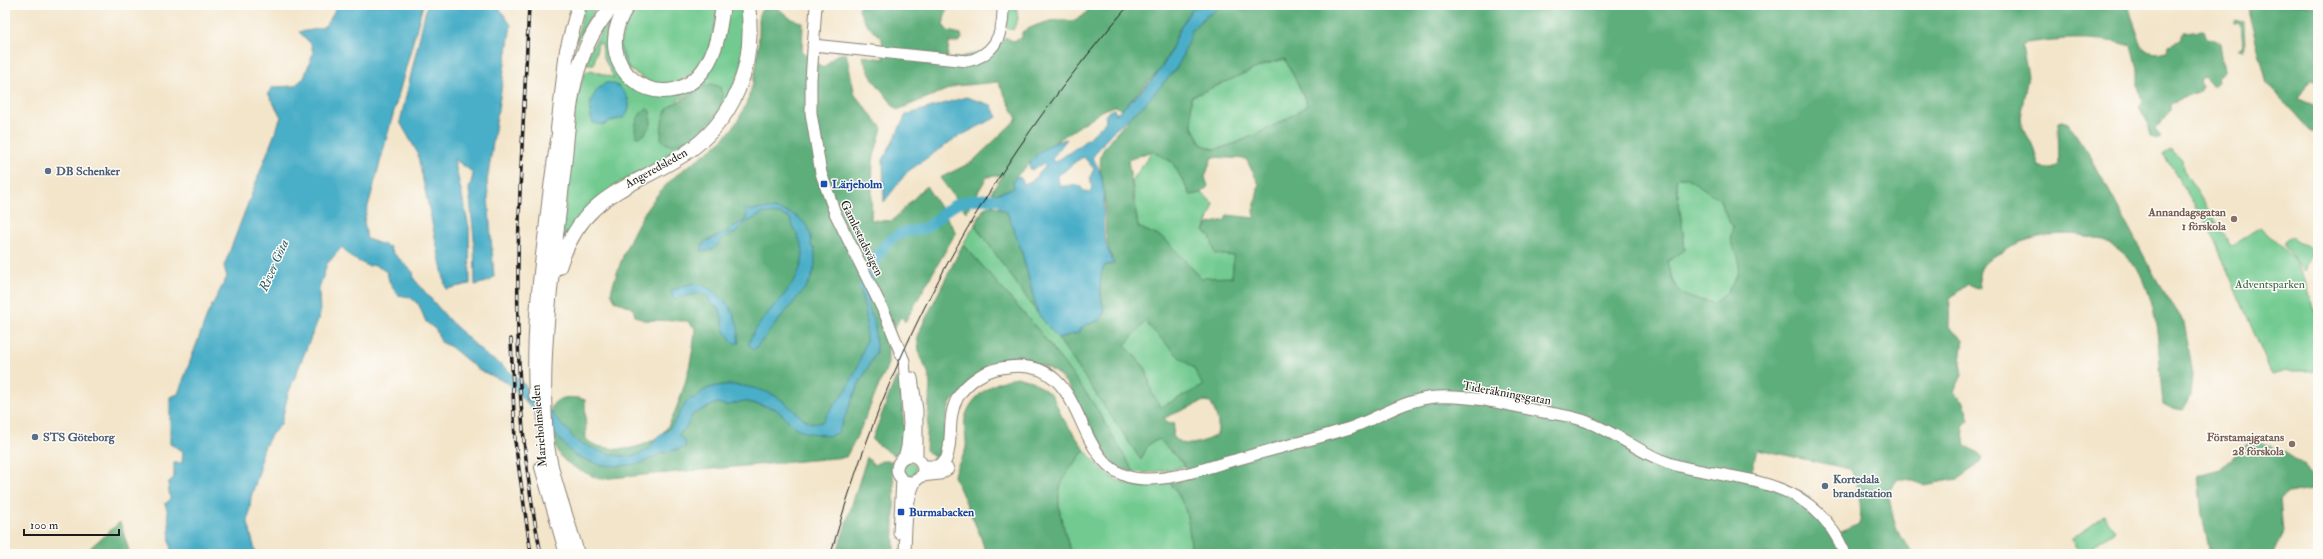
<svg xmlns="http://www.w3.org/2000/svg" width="2323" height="559" font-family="'IM FELL Double Pica',serif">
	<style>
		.green { fill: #72ca90; stroke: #477356; fill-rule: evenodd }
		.forest { fill: #5dae7a; stroke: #3c654b; fill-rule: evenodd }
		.water { fill: #48aec7; stroke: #326572; fill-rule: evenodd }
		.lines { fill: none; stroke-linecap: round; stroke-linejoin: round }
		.river { stroke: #48aec7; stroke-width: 11 }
		.secondary-casing { stroke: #888073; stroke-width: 13 }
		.highway-casing { stroke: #888073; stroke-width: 16 }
		.secondary { stroke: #fff; stroke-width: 11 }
		.highway { stroke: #fff; stroke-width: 14 }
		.tram { stroke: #1c1c1c; stroke-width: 1 }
		.rail-casing { stroke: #1c1c1c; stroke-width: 3.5 }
		.rail { stroke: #fdfcf7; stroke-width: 2; stroke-dasharray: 6; stroke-linecap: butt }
		.service-dot { fill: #5c6f8a; stroke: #fdfcf7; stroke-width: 1.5 }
		.transit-dot { fill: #1a4fb4; stroke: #fdfcf7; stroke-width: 1.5 }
		.education-dot { fill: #8d6e63; stroke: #fdfcf7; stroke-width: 1.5 }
		.labels { text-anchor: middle; stroke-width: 3; stroke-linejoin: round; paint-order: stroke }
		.street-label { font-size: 12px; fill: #1c1c1c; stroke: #fdfcf7 }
		.service-label { font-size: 12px; font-weight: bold; fill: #4e5e75; stroke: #fdfcf7; text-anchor: start }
		.transit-label { font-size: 12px; font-weight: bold; fill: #164399; stroke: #fdfcf7; text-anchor: start }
		.education-label { font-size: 12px; font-weight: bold; fill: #785e54; stroke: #fdfcf7; text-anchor: end }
		.park-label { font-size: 12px; fill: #3e624a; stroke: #fdfcf7 }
		.water-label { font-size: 13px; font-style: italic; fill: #305e69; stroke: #fdfcf7 }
	</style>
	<rect width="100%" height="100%" fill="#fdfcf7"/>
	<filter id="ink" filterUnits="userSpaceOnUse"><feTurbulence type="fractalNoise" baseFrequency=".025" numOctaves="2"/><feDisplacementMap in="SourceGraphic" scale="8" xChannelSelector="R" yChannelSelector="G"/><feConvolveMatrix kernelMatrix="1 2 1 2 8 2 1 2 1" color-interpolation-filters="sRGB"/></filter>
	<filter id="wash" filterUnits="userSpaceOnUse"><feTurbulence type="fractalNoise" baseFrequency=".012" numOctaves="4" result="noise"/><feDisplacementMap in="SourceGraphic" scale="16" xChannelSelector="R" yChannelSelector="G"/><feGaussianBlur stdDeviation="0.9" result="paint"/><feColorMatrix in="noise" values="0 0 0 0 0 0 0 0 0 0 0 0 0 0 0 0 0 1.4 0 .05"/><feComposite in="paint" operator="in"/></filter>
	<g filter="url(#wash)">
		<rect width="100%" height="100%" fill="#f3e5ca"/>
		<!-- green -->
		<path class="green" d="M585,5h13l-13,20 -11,23z
			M633,5h86l-9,43 -16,25 -21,12 -20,-1 -24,-15 -10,-25z
			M727,5h16v58l-21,49 -33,33 -77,42 -50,56 13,-140 10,-31 6,-2 23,8 -11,-22 -1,-12 -4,-1 -4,21h-8l5,-16 28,-42 -6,17 20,63 64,-3zM611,83l9,6 9,11 -6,18 -13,3 -6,4 -12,-5c-6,-17 3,-32 19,-37zM706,85l1,40 -10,9 -25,11 6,-46 19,-7z
			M1005,5h11l2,14 -5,11 -6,-2z
			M2235,20l9,2 1,27h-7l5,-2 -2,-24h-6z
			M1285,59l21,41 1,5c-12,12 -77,44 -93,44 -4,-1 -8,-3 -12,-4l-10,-18 -1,-30 75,-33z
			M2170,149l12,10 1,10 48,77 29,-19 37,35 9,22 12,36v51h-32l-14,4 -62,-145 -47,-76z
			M1152,151l21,11 17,33 12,-2 12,11 -10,27 30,25 -2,22h-31l-36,-39 -27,-12 -6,-46z
			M1680,177h6l35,23 4,13 8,14c-7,22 6,21 6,36 1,15 -13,32 -24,40 -35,-7 -38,-5 -49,-41l19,-13 -9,-69z
			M975,225l63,89 20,24 83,122 7,-15 11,-6 27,28 -40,6 -12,-1 -42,-71 -52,-69 -77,-88z
			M2292,236c6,7 14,7 21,15l-8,20 -21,-25v-4z
			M1145,321l35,37 13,9 11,19 -43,21 -9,-13 -6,-25 -21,-24z
			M1085,450c28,35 42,39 85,33 20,26 18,40 22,71h-119c-5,-8 -7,-17 -9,-26 -12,-37 -3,-50 21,-78z
			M902 469a7 7 0 1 1 14 0a7 7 0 1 1-14 0Z
			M2104,515l11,16 -34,23 -10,-14z"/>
		<!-- forest -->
		<path class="forest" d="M861,5h93l-8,6 -3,14 5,6 13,3 1,5 -4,3h-9l-2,18 50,-11 8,-12 8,4 9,-3v-6c15,-8 34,-15 50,-11l11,-5 9,-11h107h-3l-18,26 -5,15 -13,24 -39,40 -5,-4 -11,3 -63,42 -26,26 -2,11 -18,6 -5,-2 12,-17 -16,2 -21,35 -26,-34 32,-16 45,-43 -19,-37 -42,4 -59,24 -25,-32 -10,-22 22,3 -2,-20c-10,-10 -20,-16 -23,-31z
			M1222,5h871l10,5c8,-5 17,-7 26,-3 2,8 11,37 15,41 6,7 17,5 24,2l1,-5 11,-5 3,-8 21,-2 3,9h7l6,4 4,27 -8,7 1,5 -5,4 -8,-9 -4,3 2,7 -4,6 -28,10v8l-15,17 6,10 -4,2 -7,-4 -3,-15 -8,-14 3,-6 -4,-15v-17l-6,-23c-35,-10 -69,-8 -105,-3l-5,3 6,30 -7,36 1,16 10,16 7,22 5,2h11l4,-4 -1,-42 4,-1 6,2 23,34 68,127 25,38 9,52 -2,22 -8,14 -12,-2 -8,-4c-6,-49 0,-106 -34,-145 -26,-30 -73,-29 -108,-17 -6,2 -12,7 -18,10 -10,5 -19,8 -23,19 -2,5 0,13 0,18l-12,-5 -18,14 -1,29 14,13 -3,22 2,13 -8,17 10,10 5,18 -7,6 3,19 12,7 5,7 -3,5 -21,15 -35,6 -16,-6h-9l-10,13c3,14 5,31 12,44 4,7 10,10 13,18h-721c-4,-31 -2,-45 -22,-71l21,-5 -8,-15 -24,-24 -11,6 -7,15 -83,-122 19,-5 8,-8 13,-4 6,-9c-3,-16 -7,-31 0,-46l10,-3c-10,-20 -8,-37 -9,-60 -1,-16 -7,-32 -4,-48 1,-11 62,-71 74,-85 6,-11 8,-22 13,-33 6,-14 22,-23 34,-32zM1285,59l21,41 1,5c-12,12 -77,44 -93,44 -3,-1 -8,-3 -12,-4l-10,-18 -1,-30 75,-33zM1152,151l20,11 19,33 11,-2 6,-7 -3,-9 7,-20 34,2 13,25 -5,26 1,8 -28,-3 -2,5 -17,4 -4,7 6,5 5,18 19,2 -2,21 -31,1 -36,-39 -27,-12 -10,-67zM1680,177h6l35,23 4,13 8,14c-7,22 6,21 6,36 1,15 -13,32 -24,40 -34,-7 -38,-5 -48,-41l18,-12 -9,-70zM1145,322l35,36 13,9 10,19 -42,21 -9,-13 -6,-25 -21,-24zM1204,401l6,1c6,11 10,20 7,33 -15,7 -32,16 -44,1l1,-13h-7l-3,-5zM1757,449l93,20c7,10 14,44 9,55l-21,9 -28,-31v-4l-9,-7 -3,1 -47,-17z
			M2248,5h70v77l-8,-2 -11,19 19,8v22l-6,4 -45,-50 -18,-68z
			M771,6l8,3 11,9 13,5 -1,29 21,16 13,-13 10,-2 9,42 27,33 -9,32 -2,60 21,1 34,-35 30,46 -51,90 -4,-6 -13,24v24l-28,66 -14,27 -247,22c-12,-6 -27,-11 -37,-21 -7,-8 -8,-20 -9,-29 -1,-6 -3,-13 -2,-19 2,-15 24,-14 34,-10l1,39c9,9 19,8 31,10 16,2 42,-8 51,-23 14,-25 26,-70 27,-98l-8,-7 -44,-1 -8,-4 -2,-8 -18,-7 -4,-9c11,-38 27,-78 55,-107 17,-18 39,-29 57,-46 32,-31 37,-83 36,-125l4,-6z
			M712,84l8,3c1,4 3,9 3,12 -3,18 -34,45 -52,46 -4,0 -7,-3 -10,-6 1,-34 6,-31 32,-45 7,-4 11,-9 19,-10z
			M647,109l3,2 1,13 -7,11 -7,2c-5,-8 1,-26 10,-28z
			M993,205l13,6 3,6 12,32 17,65 -63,-89 9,-17z
			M963,244l77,88 52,69 42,71c-55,-7 -41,-103 -104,-109 -7,-1 -17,-3 -24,0 -12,4 -30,21 -40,28 -4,3 -9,6 -13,9 -9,10 -9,40 -9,53l-9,5 -9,-8 4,-65 -2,-13 -8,-15 -3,-21z
			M896,377l4,2 4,49 -3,23 -8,4 -21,-15z
			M1017,377l15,4 20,14 10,22 23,33c-24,28 -33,41 -21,78 2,9 4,18 9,26h-87l-6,-19 -26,-59c1,-10 10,-18 12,-29 1,-9 -3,-19 -1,-28 5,-24 30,-38 52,-42z
			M2253,439l28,11 23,15 13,23 -28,5 -9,7 3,32 -10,22h-63l-8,-39 -4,-40 22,-6z
			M867,457l7,8 8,-4h11c-2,10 1,15 1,24 1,23 -1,46 0,69h-26l-30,-5z
			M120,522l10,32h-47z"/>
		<!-- water -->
		<path class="water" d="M337,5h86l-59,216 3,18 23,8 1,4 22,21 1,7 36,42 38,36c22,10 59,49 75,70 7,2 8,11 14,14 20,10 55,26 74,5 2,-3 3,-6 5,-8 4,-5 11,-6 15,-11 6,-8 11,-19 18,-28l7,-1c15,-22 64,-12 83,0 10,6 17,17 28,23 5,4 12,2 17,0l3,-7 20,-25 10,-21 9,-27v-25l-5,-25 1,-8 6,6 1,20 6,15 1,28 -18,34 -20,47 -9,3 -25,-4 -8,-4 -20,-19 -11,-3 -22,-5 -16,5 -10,-3 -24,11 -8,15 -5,4 -1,3 7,7 -2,5 -22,5 -23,11 -20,2 -19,-1 -26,-10 -66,-72 -29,-13 -28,-23 -10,-5 -5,-12 -10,-8 -7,-17 -9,-8 -12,-2 -9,-14 -2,-9 -12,-7 -7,1 -16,-8 -10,-11 -15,17 -8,25 1,26 -32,79 -7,30 -10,11 -10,19 -1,15 -9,28 -3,26 8,31h-84c-5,-16 0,-35 -7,-50l5,-5 -2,-16 6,-6v-14h8l1,-12 -13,-7v-47l8,-3 30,-81 19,-36 -3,-11 57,-149 -13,-24 5,-6 21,-1 10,-8 9,-25 -2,-9 -12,-12c26,-4 27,-2 38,-27z
			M427,5h70l14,20 -24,157 7,95 -4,4 -15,4 -1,-47 -5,-49 4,-14 -2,-4 -17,-12 15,68 1,57 -24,5 -29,-137 -17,-30z
			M1196,5h26l-22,16 -8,9 -11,30 -6,10 -31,35 -34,29 -18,24c17,19 10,53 12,76 1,10 5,20 10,29l-10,3c-7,15 -3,30 0,46l-6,9 -13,4 -8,8 -19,5 -20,-24 -17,-65 -12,-32 -3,-6 -6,-2 -4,-15 18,-6 -1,-6 3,-5 5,1 3,6 9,-4 12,-13 1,-2 -4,-1 -11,6 -2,-4c5,-14 24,-24 38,-27l-14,18 -1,3 3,2c19,-12 36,-24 51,-41l-1,-5 4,-5 5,-2 2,5c15,-13 32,-28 44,-44 15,-21 17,-45 36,-65zM1084,157l10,12 -4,8 2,12 -2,3 -6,-1 -5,-6c-7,-1 -13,2 -20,1l-1,-11c10,-5 15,-14 26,-18z
			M606,83c14,-3 33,23 17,35l-13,3 -6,4 -11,-2c-7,-15 -1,-32 13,-40z
			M966,97l25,8 6,12 -43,22 -47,33 -23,30 -1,-42 23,-45z
			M746,209l5,2c6,-3 13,-2 19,-2 21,1 45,13 41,38l3,1c3,15 0,26 -7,38l-53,64 -5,-5c1,-8 5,-13 9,-19 16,-24 43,-42 45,-72 0,-13 -10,-22 -12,-35l-11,-5 -16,-1 -22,12 -6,8 -12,4 -11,12 -6,2h-6l3,-9 26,-11 4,-5 11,-5 2,-7 -4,-4z
			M693,283c23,4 39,21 45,44 1,6 -1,10 1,16h-6l-8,-12 -5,-21 -9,-7 -4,-7 -8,-3 -26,6 -2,-9z"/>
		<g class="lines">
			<!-- river -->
			<path class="river" d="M865,286c7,-17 15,-44 35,-52 8,-4 19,-3 27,-7 9,-6 17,-16 26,-21 16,-9 41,-7 58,-6"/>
		</g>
	</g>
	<g filter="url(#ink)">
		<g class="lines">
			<!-- secondary casing -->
			<g class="secondary-casing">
				<path id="secondary" d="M816,5l-5,75v33l10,60 14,40 50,101 19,47 5,63 -2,23 -3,10
					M813,45l154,16c29,-6 37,-29 36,-56
					M912,378l5,32v48
					M897 469a13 13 0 1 1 26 0a13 13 0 1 1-26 0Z
					M922,466h15l9,-6c8,-20 0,-43 12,-63 9,-15 26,-26 43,-29 96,-19 63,110 144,111 30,1 62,-12 90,-19 38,-11 77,-20 115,-32 28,-10 55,-29 86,-31 34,-2 68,7 102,14 17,3 36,5 52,12 33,13 57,36 93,44 66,15 132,12 162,87
					M921,476l19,-2 8,-5
					M899,533l3,-53
					M905,554c1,-23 0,-53 11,-74"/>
			</g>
			<!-- highway casing -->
			<g class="highway-casing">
				<path id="highway" d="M628,5c-45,63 37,118 76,64 13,-18 16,-43 19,-64
					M558,129l9,-79 12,-45
					M559,267c24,-73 67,-76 124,-112 52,-34 73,-90 65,-150
					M536,395c-3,-55 3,-110 10,-164 4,-38 8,-75 16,-112
					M542,467l25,87
					M577,554c-10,-38 -27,-77 -31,-117 -7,-84 7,-170 16,-253 5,-36 5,-75 15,-111 7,-25 19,-49 37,-68"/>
			</g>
			<!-- secondary -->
			<use href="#secondary" class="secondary"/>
			<!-- highway -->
			<use href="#highway" class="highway"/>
			<!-- tram -->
			<path class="tram" d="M831,554c58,-212 155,-383 298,-549"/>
			<!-- rail casing -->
			<g class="rail-casing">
				<path id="rail" d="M529,5c-8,183 -26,368 12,549
					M511,339l4,102 16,113"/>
			</g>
			<!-- rail -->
			<use href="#rail" class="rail"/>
		</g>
	</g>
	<!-- markers -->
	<g class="service-dot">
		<circle cx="48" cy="171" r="4"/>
		<circle cx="35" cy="437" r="4"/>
		<circle cx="1825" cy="486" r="4"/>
	</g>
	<g class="transit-dot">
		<rect x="820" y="180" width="8" height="8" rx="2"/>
		<rect x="897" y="508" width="8" height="8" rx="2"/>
	</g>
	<g class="education-dot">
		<circle cx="2234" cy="219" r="4"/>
		<circle cx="2292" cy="444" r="4"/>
	</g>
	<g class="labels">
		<!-- street labels -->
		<g class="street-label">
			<text transform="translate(656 168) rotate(-29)" y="4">Angeredsleden</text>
			<text transform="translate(862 238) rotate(64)" y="4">Gamlestadsvägen</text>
			<text transform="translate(1507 393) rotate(10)" y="4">Tideräkningsgatan</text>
			<text transform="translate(539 426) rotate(-95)" y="4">Marieholmsleden</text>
		</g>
		<!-- service labels -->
		<g class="service-label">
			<text x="56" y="175">DB Schenker</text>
			<text x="43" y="441">STS Göteborg</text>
			<text x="1833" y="483">Kortedala<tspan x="1833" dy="14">brandstation</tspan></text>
		</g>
		<!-- transit labels -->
		<g class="transit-label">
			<text x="832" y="188">Lärjeholm</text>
			<text x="909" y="516">Burmabacken</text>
		</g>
		<!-- education labels -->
		<g class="education-label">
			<text x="2226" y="216">Annandagsgatan<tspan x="2226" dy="14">1 förskola</tspan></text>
			<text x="2284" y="441">Förstamajgatans<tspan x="2284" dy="14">28 förskola</tspan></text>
		</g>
		<!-- park labels -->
		<g class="park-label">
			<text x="2270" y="288">Adventsparken</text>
		</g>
		<!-- water labels -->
		<g class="water-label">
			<text transform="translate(273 265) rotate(-66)" y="5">River Göta</text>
		</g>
	</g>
	<!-- margin -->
	<rect width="2323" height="559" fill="none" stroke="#fdfcf7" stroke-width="20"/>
	<!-- scale -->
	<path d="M24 529v6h95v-6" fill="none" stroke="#1c1c1c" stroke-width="2"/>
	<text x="30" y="529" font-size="12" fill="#1c1c1c" stroke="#fdfcf7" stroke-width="3" paint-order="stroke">100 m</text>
</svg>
